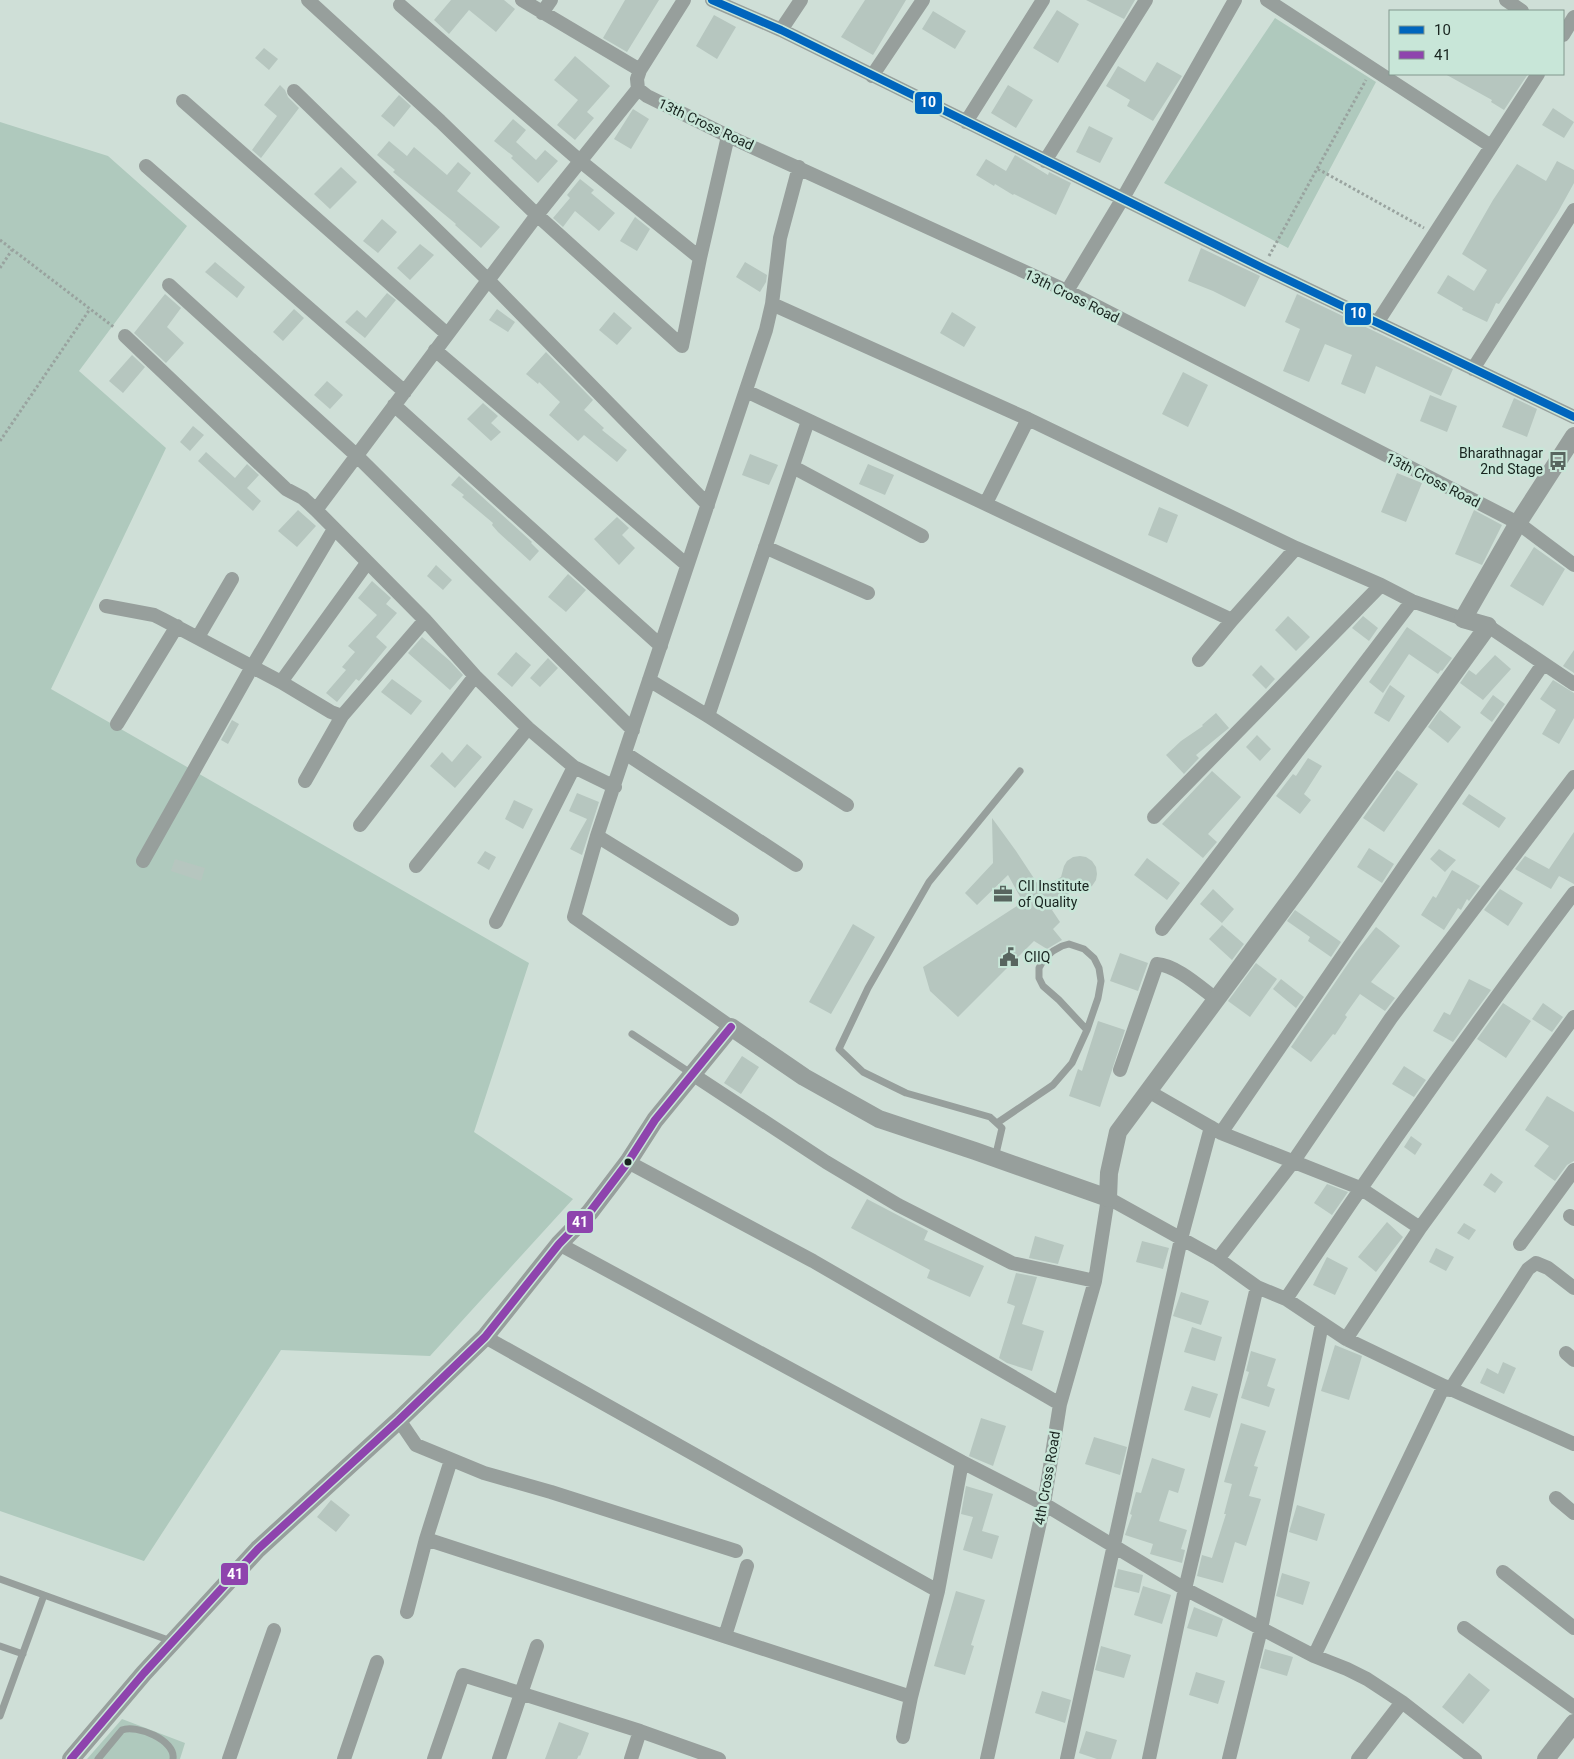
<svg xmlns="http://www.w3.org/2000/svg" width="1574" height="1759" font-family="Roboto,sans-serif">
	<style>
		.green { fill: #afc9bd }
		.building { fill: #b6c6bf }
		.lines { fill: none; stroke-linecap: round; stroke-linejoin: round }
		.path { stroke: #99a39f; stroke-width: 3; stroke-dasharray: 2.5 2.5; stroke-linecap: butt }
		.service { stroke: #979f9c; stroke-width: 7 }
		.minor { stroke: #979f9c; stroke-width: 14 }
		.tertiary { stroke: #979f9c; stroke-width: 18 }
		.bus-1-casing { stroke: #c8e6d8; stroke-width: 11 }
		.bus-2-casing { stroke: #c8e6d8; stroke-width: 11 }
		.bus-1 { stroke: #0065bd; stroke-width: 8 }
		.bus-2 { stroke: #8e44ad; stroke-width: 8 }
		.bus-dot { fill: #18241f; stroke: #c8e6d8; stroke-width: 2 }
		.labels { text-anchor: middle; stroke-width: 5; stroke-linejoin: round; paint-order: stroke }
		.street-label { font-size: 14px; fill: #18241f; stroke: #c8e6d8 }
		.poi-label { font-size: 14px; fill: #18241f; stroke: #c8e6d8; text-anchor: start }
		.line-badge { stroke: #c8e6d8; stroke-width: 2 }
		.badge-label { font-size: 14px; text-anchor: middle; font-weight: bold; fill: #fff }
	</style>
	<rect width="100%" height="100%" fill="#cfdfd7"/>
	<!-- green -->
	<path class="green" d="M1275,18l101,64 -88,166 -124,-65z
		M0,122l108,34 79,70 -108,145 87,77 -115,241 478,274 -55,169 99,67 -143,157 -149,-6 -137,211 -144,-50z
		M122,1719l63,24 -5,16h-93z"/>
	<!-- building -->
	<path class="building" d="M451,0h53l11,9 -19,23 -27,-22 -20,24 -15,-14z
		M625,0h34l-32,52 -24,-14z
		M865,0h41l-33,55 -32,-18z
		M1086,0h49l-11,19z
		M1057,10l22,14 -21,39 -25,-15z
		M933,11l33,20 -11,18 -33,-20z
		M714,15l22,12 -19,32 -21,-13z
		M264,48l14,11 -9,11 -14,-12z
		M575,56l35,30 -23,26 7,6 -19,22 -18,-15 21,-25 -24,-20z
		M1157,62l25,14 -29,45 -26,-15 3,-6 -24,-14 12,-20 27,16z
		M1445,74h83l-24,36 -13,-8 1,-2z
		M280,85l5,5 3,7 11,11 -38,50 -9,-8 25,-34 -13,-11z
		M1008,85l25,15 -17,28 -25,-15z
		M399,95l12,11 -17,21 -13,-11z
		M1553,108l21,14 -10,16 -22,-13z
		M633,109l16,10 -18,30 -17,-10z
		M513,119l13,11 -10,12 20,18 9,-10 13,11 -20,22 -27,-25 2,-2 -19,-15z
		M1089,126l24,12 -13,25 -24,-11z
		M389,141l18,15 7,-9 33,28 11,-13 13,11 -14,18 43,36 -19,21 -26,-23 1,-1 -63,-52 2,-2 -18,-15z
		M1015,155l33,20 1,-3 22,11 -15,32 -42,-21 -1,1 -18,-11 -1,2 -18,-11 10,-16 20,12z
		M1557,161l17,9v13l-16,29 -39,61 -20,31 -3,-1 -9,19 -25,-12 1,-2 -26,-15 11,-18 26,16 13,-21 -25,-16 31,-54 24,-36 29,17z
		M341,167l16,15 -27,27 -16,-15z
		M580,179l14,11 -3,3 24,20 -16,18 -24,-20 -12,16 -10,-9 17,-20 -3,-3z
		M635,217l15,12 -13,22 -17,-10z
		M382,219l15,13 -19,21 -15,-12z
		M420,244l14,11 -24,25 -13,-12z
		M1201,248l59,28 -15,31 -32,-16 -25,-10z
		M215,262l30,25 -8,11 -32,-26z
		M745,262l22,13 -1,7 -6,10 -24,-15z
		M387,293l9,7 -31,38 -20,-16 12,-12 9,8z
		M165,294l16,14 -14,19 17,16 -18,20 -32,-30z
		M1297,294l156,75 -12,27 -65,-30 -11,28 -24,-10 11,-29 -27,-11 -16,38 -26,-11 17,-42 -15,-7z
		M294,309l10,9 -21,23 -10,-9z
		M497,309l18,13 -7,10 -19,-12z
		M614,312l18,16 -15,17 -18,-15z
		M952,312l24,15 -12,20 -24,-14z
		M546,352l47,48 -9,10 20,18 -2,2 25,20 -10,12 -33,-27 -6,6 -29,-26 11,-13 -21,-20 -1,2 -12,-10z
		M132,355l13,12 -22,26 -14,-12z
		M1183,372l25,13 -20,42 -26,-13z
		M327,381l16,14 -13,14 -16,-14z
		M1430,395l27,11 -10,26 -27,-11z
		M1514,398l23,11 -10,28 -25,-10z
		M483,403l15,13 -7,7 10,9 -10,9 -24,-22z
		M193,426l11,9 -14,16 -10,-9z
		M206,452l29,26 12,-14 12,11 -12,13 14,13 -8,10 -55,-50z
		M750,454l28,11 -9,20 -27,-10z
		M868,464l26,11 -9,20 -26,-11z
		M1397,473l25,10 -16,39 -25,-10z
		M459,476l73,66 -1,1 8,8 -9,10 -32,-29 -6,-7 1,-2 -31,-26 2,-2 -13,-10z
		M1159,507l19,8 -11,28 -19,-8z
		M298,510l18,16 -19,21 -19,-16z
		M1474,510l28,15 -20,40 -27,-11z
		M617,517l12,11 -7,7 13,13 -16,17 -25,-26z
		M1534,547l31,22 -22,37 -33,-20z
		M436,565l16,15 -9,10 -16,-14z
		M568,574l18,16 -20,22 -18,-15z
		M372,581l19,17 -5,6 11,9 -21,24 11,10 -28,34 -3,-2 -19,23 -11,-9 20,-23 -4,-3 13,-15 -7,-6 29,-31 -19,-17z
		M1288,616l22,21 -14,14 -21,-21z
		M1363,616l15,12 -9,13 -17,-13z
		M1407,627l45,31 -10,13 -1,-1 -3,4 -29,-20 -26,39 -14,-11z
		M422,637l28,24 13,14 -13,15 -42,-37z
		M1574,650v23l-11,-7z
		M516,652l15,13 -19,22 -15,-13z
		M1495,655l16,14 -28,31 -23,-17 9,-13 7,5z
		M548,658l10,10 -18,19 -10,-9z
		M1261,665l14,14 -9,10 -14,-14z
		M392,679l30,22 -11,14 -30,-23z
		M1553,680l21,13v25l-15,26 -17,-10 14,-24 -16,-11z
		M1390,685l15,11 -16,26 -15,-9z
		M1493,695l12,9 -13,18 -12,-9z
		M1440,710l21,17 -13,16 -20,-16z
		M1216,713l13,15 -33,27 3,3 -15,16 -18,-19 15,-14 22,-15 -1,-1z
		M232,720l7,4 -11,20 -7,-4z
		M1257,735l14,14 -11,12 -14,-14z
		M467,744l15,13 -27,31 -25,-22 12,-14 10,10z
		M1308,758l14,8 -18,28 7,6 -11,14 -24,-18 17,-22 3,2z
		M1397,770l21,14 -34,48 -21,-14z
		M1212,771l29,26 -33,37 9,8 -14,16 -41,-34z
		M577,793l22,9 -17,53 -12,-6 17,-30 -18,-8z
		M1469,794l37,24 -7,10 -37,-24z
		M514,800l19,9 -10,20 -18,-10z
		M992,818l24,33 25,38 20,-12 3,-11 3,-5 6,-4 7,-1 6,1 6,4 4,6 1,7 -1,6 -4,6 -6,3h-12l-22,21 8,12 -7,7 9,11 -15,9 -13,-8 -76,76 -28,-26 -7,-24 100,-65 -15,-27 -31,30 -12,-12 28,-30z
		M1574,832v52l-15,-8 -8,13 -36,-20 10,-13 24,13z
		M1369,848l25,16 -12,19 -25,-16z
		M1439,849l17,11 -11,12 -15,-13z
		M485,851l11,6 -7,13 -12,-7z
		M1147,858l33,25 -13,17 -33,-25z
		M175,859l30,9 -4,13 -30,-10z
		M1452,870l28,16 -11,15 -2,-2 -6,11 -3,-2 -14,22 -23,-15 12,-19 3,2z
		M1213,889l21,20 -12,14 -22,-19z
		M1500,889l23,14 -15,23 -24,-16z
		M1295,910l46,32 -10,15 -23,-16 2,-4 -23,-16z
		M853,924l22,13 -44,77 -22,-12z
		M1222,925l22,19 -12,16 -23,-21z
		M1376,927l24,19 -29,36 24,16 -10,13 -25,-17 -15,21 2,2 -12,18 -2,-1 -22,28 -20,-15 65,-95z
		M1120,953l28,10 -10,28 -28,-10z
		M1256,963l21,16 -27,38 -22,-16z
		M1281,979l23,18 -8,11 -23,-19z
		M1469,979l22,11 -38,52 -20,-11 11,-19 6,3z
		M1503,1003l28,18 -25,37 -29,-19z
		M1543,1003l20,14 -11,15 -20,-13z
		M1098,1021l27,9 -25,77 -31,-11 9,-27 4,2z
		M742,1056l17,11 -18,27 -17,-11z
		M1404,1066l22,14 -12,17 -22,-13z
		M1547,1096l27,16v49l-7,4 -12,16 -21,-15 15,-20 -24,-16z
		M1411,1136l11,8 -7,11 -11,-8z
		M1491,1173l12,9 -8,11 -12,-8z
		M1327,1184l21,8 -16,23 -18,-12z
		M867,1199l61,32 -4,9 60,26 -14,31 -43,-19 3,-8 -79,-42z
		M1387,1222l16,15 -27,35 -18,-15z
		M1464,1223l12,7 -7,10 -12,-7z
		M1035,1236l29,9 -6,19 -29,-6z
		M1142,1241l27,7 -6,21 -27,-7z
		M1436,1248l18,9 -8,14 -17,-9z
		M1327,1257l21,11 -13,27 -22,-10z
		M1016,1273l21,4 -15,47 22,7 -12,40 -25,-8 -8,-5 16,-52 -8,-3z
		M1181,1292l28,9 -8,24 -28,-9z
		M1192,1327l30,10 -7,24 -31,-9z
		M1335,1345l27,11 -13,44 -28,-9z
		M1251,1351l25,8 -9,27 8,3 -6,18 -28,-9 8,-26 -3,-1z
		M1503,1362l13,6 -12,26 -24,-11 7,-15 11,6z
		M1192,1386l26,8 -8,24 -26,-8z
		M981,1418l25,8 -13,40 -24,-10z
		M1241,1423l25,8 -12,35 4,1 -9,29 12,3 -15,47 -11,-4 -12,41 -26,-7 5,-21 10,3 14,-44h-2l8,-30 -8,-2z
		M1094,1437l33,10 -7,28 -35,-11z
		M1152,1458l33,11 -7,24 -9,-3 -10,31 28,9 -6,19 4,1 -3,13 -32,-9 3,-10 -28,-9 7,-20 -2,-1 6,-22 5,1z
		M966,1486l27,8 -11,37 17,5 -7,23 -29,-9 10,-33 -12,-3z
		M331,1500l19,15 -14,17 -19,-15z
		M1297,1505l28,9 -8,27 -28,-9z
		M1118,1569l25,6 -4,18 -25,-6z
		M1282,1573l28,9 -7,23 -27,-9z
		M1143,1586l28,9 -9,29 -28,-9z
		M956,1591l29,9 -14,45 3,1 -9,29 -31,-9z
		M1194,1607l29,12 -6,18 -30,-9z
		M1101,1646l30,9 -7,23 -29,-8z
		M1265,1649l28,8 -6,19 -27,-8z
		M1196,1672l29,9 -7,23 -29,-9z
		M1469,1673l21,17 -27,34 -21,-17z
		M1042,1691l29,9 -6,23 -30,-10z
		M559,1722l30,11 -9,23 -1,-1 -2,4h-32z
		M1086,1731l31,9 -6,19h-14l-18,-6z"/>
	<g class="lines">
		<!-- path -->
		<path class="path" d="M1318,169l106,59
			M0,240l115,88
			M1269,256l97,-176
			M0,268l12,-18
			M0,441l90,-132"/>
		<!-- service -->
		<path class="service" d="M632,1034l60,40
			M997,1123l56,-38 19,-22 15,-33 11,-32 3,-17 -2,-13 -5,-10 -10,-9 -15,-5 -7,2 -9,5 -9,8 -5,9v10l4,8 16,14 28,30
			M995,1158l7,-30 -12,-11 -84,-24 -43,-21 -24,-23 29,-61 61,-106 91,-111
			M0,1579l44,16 -44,121
			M44,1595l127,46
			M0,1646l23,8
			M98,1759l24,-29c14,-6 54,10 51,29"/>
		<!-- minor -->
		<path class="minor" d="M308,0l132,121 97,94 145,131 18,-88
			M522,0l118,70
			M684,0l-44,70 -3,9 1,10 9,7 81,40 339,155 451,232 56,42
			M712,0l69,30 482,238 311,149
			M1267,0l224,146
			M1506,0l16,11
			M400,5l179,155 121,98 28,-122
			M542,13l9,-13
			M781,30l20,-30
			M1563,35l11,-18
			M872,76l51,-76
			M294,91l194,189 220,225
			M183,101l264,233
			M966,122l77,-122
			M1045,161l101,-161
			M146,166l259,226
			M169,285l187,170 277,275
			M1067,291l56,-93 112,-198
			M772,304l256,115 268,129 85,37 31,16 51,18
			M1377,323l161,-249
			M125,336l161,153 17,9 13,12
			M435,350l252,215
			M1473,369l101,-159
			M746,391l486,229 64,-72
			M394,405l267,241
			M793,467l129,69
			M986,503l42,-84
			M765,547l103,46
			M106,606l48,9 8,4 119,63 50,30 11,4 83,-96
			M1488,626l86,58
			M198,637l34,-58
			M1199,660l33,-40
			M649,680l59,36 139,89
			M281,682l86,-119
			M708,716l100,-295
			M117,724l60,-98
			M625,753l171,112
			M305,781l37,-65
			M615,787l-41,-20 -46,-39 -53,-52 -50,-56 -109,-110 221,-295 101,-126
			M1154,817l227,-232
			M360,825l115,-149
			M597,836l135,83
			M143,861l109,-194 82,-138
			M416,866l112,-138
			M496,922l78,-155
			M1162,929l250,-328
			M731,1027l-157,-110 23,-81 169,-506 6,-26 8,-66 19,-71
			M1120,1070l37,-106c19,1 44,24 59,35
			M692,1074l134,88 72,43 114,58 83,18
			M1148,1091l73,42 139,55 60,40
			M1221,1133l322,-469
			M628,1162l185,99 247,143
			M1570,1216l4,3
			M559,1244l403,218 82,42 141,85 129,67 33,13 20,10 35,23 73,57
			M1520,1244l54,-74
			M1218,1259l75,-97 98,-144 183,-241
			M1286,1299c92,-138 188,-274 288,-406
			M485,1337l453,254 24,-129
			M1566,1353l8,7
			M1444,1386l130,58
			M1450,1390l78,-121 8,-6 12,5 26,20
			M399,1420l17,25 68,28 67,19 185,59
			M1556,1498l18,15
			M426,1539l485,158
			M1503,1572l71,56
			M407,1612l19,-73 25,-79
			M1464,1628l110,79
			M725,1636l22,-70
			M1314,1656l130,-270 -98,-47
			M903,1737l8,-40 27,-106
			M229,1759l45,-129
			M344,1759l33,-97
			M434,1759l29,-84 177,56 79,28
			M499,1759l38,-113
			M631,1759l9,-28
			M987,1759l57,-255 16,-100 35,-123 13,-83 110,61 39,28 29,12 60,40 74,-111 154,-211
			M1067,1759l114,-520 30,-112
			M1149,1759l36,-170 72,-302
			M1229,1759l32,-130 61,-305
			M1358,1759l44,-57"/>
		<!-- tertiary -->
		<path class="tertiary" d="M71,1759l73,-86 114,-124 141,-129 86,-83 74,-93 31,-32 38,-50 27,-42 76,-93 73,50 75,42 96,32 133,47 1,-25 9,-41 186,-251 184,-255 -25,-7 55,-96 56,-87
			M1546,1759l28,-36"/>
		<!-- bus-1 casing -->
		<g class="bus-1-casing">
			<path id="bus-1" d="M712,0l69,30 482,238 311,149"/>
		</g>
		<!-- bus-2 casing -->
		<g class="bus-2-casing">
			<path id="bus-2" d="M71,1759l73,-86 114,-124 141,-129 86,-83 74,-93 31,-32 38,-50 27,-42 76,-93"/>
		</g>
		<!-- bus-1 -->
		<use href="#bus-1" class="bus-1"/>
		<!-- bus-2 -->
		<use href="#bus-2" class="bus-2"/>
	</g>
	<!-- icons -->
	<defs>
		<g id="bus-bare" transform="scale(1.5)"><path d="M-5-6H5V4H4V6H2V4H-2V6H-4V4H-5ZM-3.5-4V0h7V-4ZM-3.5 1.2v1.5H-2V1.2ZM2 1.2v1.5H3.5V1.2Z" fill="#58655f" stroke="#c8e6d8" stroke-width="2.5" paint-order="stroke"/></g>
		<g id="office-bare" transform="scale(1.5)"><path d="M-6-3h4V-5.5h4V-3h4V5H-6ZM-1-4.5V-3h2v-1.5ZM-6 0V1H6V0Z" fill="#58655f" stroke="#c8e6d8" stroke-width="2.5" paint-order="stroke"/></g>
		<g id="civic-bare" transform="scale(1.5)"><path d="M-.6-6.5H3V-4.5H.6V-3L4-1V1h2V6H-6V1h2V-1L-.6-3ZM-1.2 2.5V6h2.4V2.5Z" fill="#58655f" stroke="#c8e6d8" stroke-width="2.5" paint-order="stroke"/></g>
	</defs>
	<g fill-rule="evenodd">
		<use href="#bus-bare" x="1558" y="461"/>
		<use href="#office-bare" x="1003" y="894"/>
		<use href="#civic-bare" x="1009" y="957"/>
	</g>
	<!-- markers -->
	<circle class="bus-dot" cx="628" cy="1162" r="4.5"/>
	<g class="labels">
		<!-- street labels -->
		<g class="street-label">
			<text transform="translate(706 124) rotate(25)" y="5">13th Cross Road</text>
			<text transform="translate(1072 296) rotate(26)" y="5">13th Cross Road</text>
			<text transform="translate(1433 480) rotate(27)" y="5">13th Cross Road</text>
			<text transform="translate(1047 1478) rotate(-80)" y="5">4th Cross Road</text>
		</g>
		<!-- poi labels -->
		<g class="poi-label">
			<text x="1543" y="458" text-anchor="end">Bharathnagar<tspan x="1543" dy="16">2nd Stage</tspan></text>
			<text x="1018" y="891">CII Institute<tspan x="1018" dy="16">of Quality</tspan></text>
			<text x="1024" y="962">CIIQ</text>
		</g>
	</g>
	<g class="line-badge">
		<rect x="914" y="91" width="29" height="24" rx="5" fill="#0065bd"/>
		<rect x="1344" y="302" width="28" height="24" rx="5" fill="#0065bd"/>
		<rect x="566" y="1210" width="28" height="24" rx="5" fill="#8e44ad"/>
		<rect x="220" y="1562" width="29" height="24" rx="5" fill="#8e44ad"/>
	</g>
	<g class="badge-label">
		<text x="928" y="107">10</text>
		<text x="1358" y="318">10</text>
		<text x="580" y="1227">41</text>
		<text x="235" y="1579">41</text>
	</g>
	<!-- legend -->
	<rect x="1389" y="10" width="175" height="65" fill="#c8e6d8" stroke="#82988e"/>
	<rect x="1399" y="26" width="25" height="8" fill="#0065bd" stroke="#82988e"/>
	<text x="1434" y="35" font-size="15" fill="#18241f">10</text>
	<rect x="1399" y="51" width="25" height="8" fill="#8e44ad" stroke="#82988e"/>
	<text x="1434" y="60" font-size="15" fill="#18241f">41</text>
</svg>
